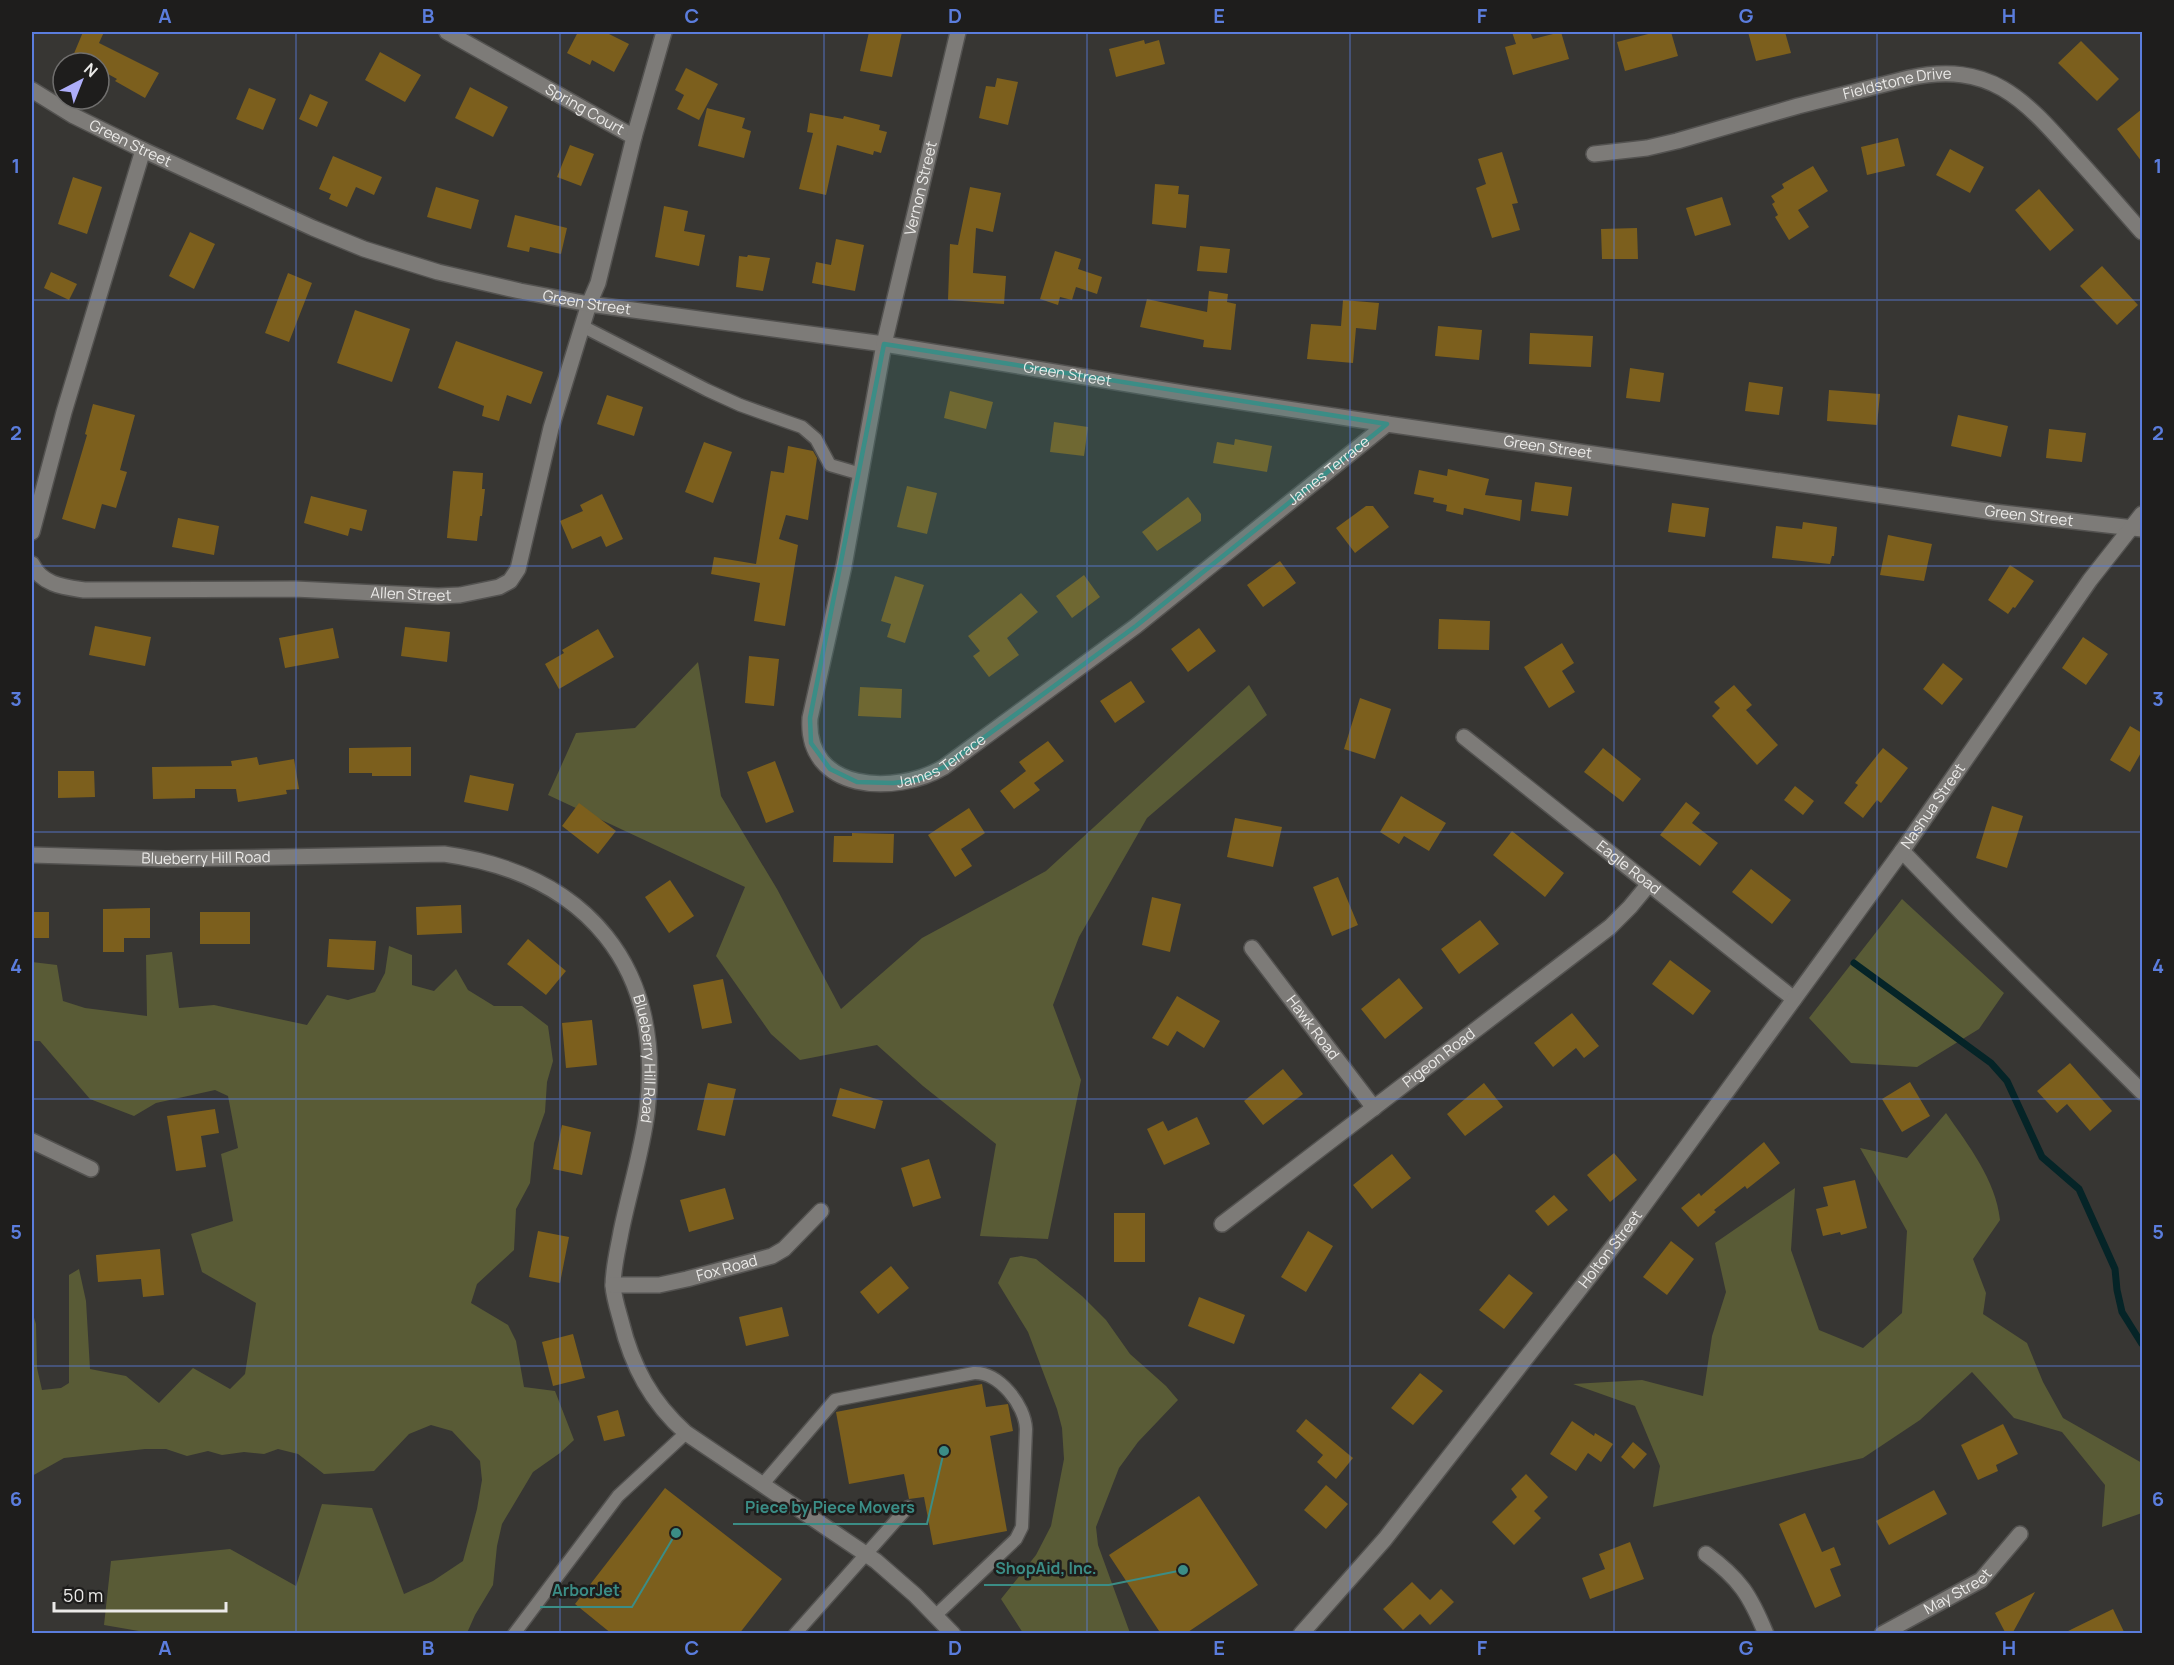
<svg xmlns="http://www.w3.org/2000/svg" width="2174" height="1665" font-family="Manrope,sans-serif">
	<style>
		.green { fill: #595b36 }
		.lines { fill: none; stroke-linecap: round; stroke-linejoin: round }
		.stream { stroke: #052427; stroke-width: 7 }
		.building { fill: #7c5f1d }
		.lane-casing { stroke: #535250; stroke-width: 15 }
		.street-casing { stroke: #535250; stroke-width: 18 }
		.secondary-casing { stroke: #535250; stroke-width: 18 }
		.lane { stroke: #7d7b78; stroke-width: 12 }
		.street { stroke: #7d7b78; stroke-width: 15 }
		.secondary { stroke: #7d7b78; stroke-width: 15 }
		.marked { fill: #3b8d86; fill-opacity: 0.2; stroke: #3b8d86; stroke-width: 4.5; stroke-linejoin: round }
		.grid { fill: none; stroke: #5b7ddd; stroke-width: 1.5; stroke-opacity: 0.55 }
		.labels { text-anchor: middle; stroke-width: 5; stroke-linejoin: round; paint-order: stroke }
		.street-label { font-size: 15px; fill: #ebeae8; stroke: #1e1d1c }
		.leader { fill: none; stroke: #3b8d86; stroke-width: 2 }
		.callout-dot { fill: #3b8d86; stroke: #1e1d1c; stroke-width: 2 }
		.callout-label { font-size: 16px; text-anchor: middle; font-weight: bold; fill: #3b8d86; stroke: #1e1d1c; stroke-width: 5; stroke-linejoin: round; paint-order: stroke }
		.neatline { fill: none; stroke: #5b7ddd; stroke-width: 2 }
		.grid-label { font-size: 20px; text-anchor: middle; font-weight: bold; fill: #5b7ddd }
	</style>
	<rect width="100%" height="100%" fill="#373633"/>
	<!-- green -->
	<path class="green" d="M698,662l23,134 56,93 64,120 81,-71 124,-67 203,-186 18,30 -120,103 -68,119 -26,68 28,75 -33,159 -68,-3 16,-92 -73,-58 -46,-41 -77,15 -29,-26 -55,-78 29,-69 -197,-92 28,-62 59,-5z
		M1902,899l102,94 -25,36 -62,38 -66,-4 -42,-45z
		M389,946l23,9v30l22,6 22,-22 12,21 26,16h28l26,20 5,35 -6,21 -2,30 -11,31 -4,40 -14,26 -2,41 -37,34 -6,19 37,22 8,16 8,46 31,4 19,49 -14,13 -27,19 -31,52 -5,22 -4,39 -18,30 -8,18 -311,1 -52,-9 7,-64 119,-12 66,37 26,-82 50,4 32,86 29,-13 30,-20 14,-52 5,-29 -2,-19 -28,-30 -21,-6 -22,9 -35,37 -50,3 -26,-20 -20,-5 -14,5 -20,-2 -22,3 -14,-4 -21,5 -21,-7h-21l-81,9 -32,18v-165l4,13 1,44 5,22 19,-2 8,-5v-108l10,-6 7,32 4,68 36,7 33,27 34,-35 37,21 15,-15 11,-71 -54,-31 -11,-38 42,-13 -12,-67 17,-6 -10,-52 -13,-6 -59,13 -22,13 -44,-17 -50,-58h-8v-79l25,3 6,36 22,7 62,8 -1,-61 26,-3 7,56 35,-3 93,20 20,-30 21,5 27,-8 10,-19z
		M1946,1113c22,32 50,67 54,107l-27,39 13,34 -3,21 44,29 16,39 20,36 79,45v50l-40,14 3,-42 -43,-53 -48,-14 -42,-46 -52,48 -57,38 -210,49 7,-41 -25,-60 -62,-22 69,-4 61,16 9,-60 14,-44 -11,-49 80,-55 -4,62 28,80 44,18 39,-35 5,-82 -47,-83 47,10z
		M1021,1256l15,3 46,37 24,24 24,34 36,32 12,14 -40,42 -19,26 -23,59 2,18 32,88h-107l-22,-34 35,-44 15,-29 13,-67 -2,-31 -5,-19 -29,-77 -30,-49 12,-25z"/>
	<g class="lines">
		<!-- stream -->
		<path class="stream" d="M1854,963l137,100 16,18 35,76 37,32 36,80 2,21 5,22 20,32"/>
	</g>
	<!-- building -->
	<path class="building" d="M83,32h21l-5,11 60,30 -14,25 -30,-17 2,-2 -18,-10v-6h-29z
		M578,32h27l24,12 -15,28 -22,-12 -2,5 -23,-12z
		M869,32h33l-10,45 -32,-6z
		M1512,32h18l3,7 28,-7 8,27 -56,16 -8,-28 11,-3z
		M1656,32h15l7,24 -53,15 -8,-29z
		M1748,32h37l6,21 -35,8z
		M1144,40l1,4 14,-4 6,24 -49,13 -7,-28z
		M2081,41l38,38 -22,22 -39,-38z
		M380,52l41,23 -16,27 -40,-22z
		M686,68l32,16 -19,36 -22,-11 7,-14 -9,-5z
		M997,78l21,4 -10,43 -29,-7 7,-32 9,1z
		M470,87l38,20 -15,30 -38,-19z
		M249,88l27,11 -13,31 -27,-11z
		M310,94l18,8 -11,25 -18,-8z
		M707,108l38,10 -3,10 9,3 -7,27 -46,-12z
		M2142,109v53l-25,-33z
		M810,113l33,6 1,-3 36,9 -1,5 8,2 -6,21 -7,-2 -1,4 -36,-10 -11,50 -27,-6 14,-56 -6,-1z
		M1898,138l7,28 -38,9 -6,-28z
		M570,145l24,9 -13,32 -24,-9z
		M1950,149l34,18 -14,26 -34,-18z
		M1502,152l16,51 -6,1 8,26 -28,8 -16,-50 10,-4 -8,-25z
		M333,156l49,21 -8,18 -18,-8 -9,20 -18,-8 2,-5 -12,-5z
		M1813,166l15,25 -30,19 11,17 -20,13 -14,-23 3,-2 -6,-11 3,-2 -4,-6 13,-8 -2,-4z
		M73,177l29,10 -15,47 -29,-10z
		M1155,184l24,2 -1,8 11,1 -3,33 -34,-4z
		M436,187l43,13 -8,29 -44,-12z
		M970,187l31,6 -8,39 -17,-4 -3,45 33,3 -2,28 -56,-4 2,-56 8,1z
		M2039,189l35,41 -24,21 -35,-41z
		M1722,197l9,28 -36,11 -9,-28z
		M664,206l24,5 -4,20 21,4 -6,31 -44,-9z
		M515,215l52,13 -6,26 -31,-7 -1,5 -22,-5z
		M1637,228l1,31h-36l-1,-30z
		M190,232l25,12 -21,45 -25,-13z
		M836,239l28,6 -9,46 -43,-8 4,-21 15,3z
		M1200,246l30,3 -3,24 -30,-2z
		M1055,251l26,8 -3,10 24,8 -5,17 -21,-7 -4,13 -12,-3 -2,8 -18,-6z
		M748,255l22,3 -7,33 -27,-4 3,-31 8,1z
		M2102,266l36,39 -21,20 -37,-39z
		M51,272l26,12 -8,16 -25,-12z
		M288,273l24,10 -23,59 -24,-9z
		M1209,291l19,3 -1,8 9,2 -5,46 -28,-3 1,-7 -64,-13 7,-28 60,13z
		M1343,300l36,3 -3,27 -20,-2 -3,35 -46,-4 4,-35 30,2z
		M355,310l55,19 -18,53 -55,-19z
		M1438,326l44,4 -3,30 -44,-4z
		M1530,333l63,3 -2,31 -62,-3z
		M456,341l87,31 -12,32 -24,-9 -8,26 -17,-5 2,-10 -46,-18z
		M1630,368l34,5 -4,29 -34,-4z
		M1749,382l34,5 -4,28 -34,-4z
		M1829,390l51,4 -3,31 -50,-4z
		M950,391l43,11 -7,27 -42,-11z
		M607,395l36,12 -9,29 -37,-12z
		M93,404l42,11 -15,55 7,2 -11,36 -14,-4 -7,25 -33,-10 25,-84 -2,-1z
		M1958,415l50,11 -7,31 -50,-11z
		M1054,422l34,5 -4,29 -34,-4z
		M2049,429l37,4 -4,29 -36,-4z
		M1235,439l37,7 -5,26 -54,-9 4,-21 17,3z
		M704,442l28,10 -19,51 -28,-11z
		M788,446l25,5 4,7 -9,62 -22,-5 -7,24 19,6 -13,81 -31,-5 6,-38 -49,-9 3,-17 42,7 15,-93 13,2z
		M1448,469l41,10 -4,16 37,5 -2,21 -56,-13 -1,7 -17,-4 1,-6 -14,-3 1,-4 -20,-4 5,-24 28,6z
		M453,471l30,2 -1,16h3l-3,27h-2l-3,25 -30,-3z
		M1535,482l37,5 -4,29 -37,-5z
		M907,486l30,7 -10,41 -30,-7z
		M602,494l21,45 -17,8 -5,-11 -29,13 -12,-28 23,-10 -3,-6z
		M311,496l56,14 -5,21 -12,-3 -2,8 -44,-13z
		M1188,497l13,17v7l-44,30 -15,-19z
		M1672,503l37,5 -4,29 -37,-5z
		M1366,506h7l16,21 -34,26 -19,-25z
		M178,518l41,8 -5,29 -42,-8z
		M1803,522l34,5 -3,29h-2l-2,8 -58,-6 4,-32 26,3z
		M1888,535l44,9 -8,37 -44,-6z
		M1280,561l16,22 -33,24 -16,-22z
		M2010,565l24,16 -19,27 -2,-1 -5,7 -20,-14z
		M1084,575l16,22 -28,21 -16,-22z
		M895,576l29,9 -19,58 -18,-6 4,-13 -10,-3z
		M1021,593l17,19 -31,26 12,17 -30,22 -16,-21 7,-5 -12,-15z
		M1439,619l51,2 -1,29 -51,-1z
		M95,626l56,11 -6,29 -56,-11z
		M405,627l45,5 -3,30 -46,-6z
		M333,628l6,30 -54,10 -6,-30z
		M1199,628l17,23 -28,21 -17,-23z
		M598,629l16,28 -55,32 -14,-25 19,-11 -2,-3z
		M2083,637l25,17 -22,31 -24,-17z
		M1562,643l12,20 -12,8 13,21 -26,16 -25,-41z
		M749,656l30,3 -5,47 -29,-3z
		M1943,663l20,16 -21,26 -19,-16z
		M1131,681l14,21 -30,21 -15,-22z
		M1734,685l18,20 -6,5 32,35 -21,20 -45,-49 8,-8 -6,-6z
		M860,687l42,2 -1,29 -43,-2z
		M1360,698l31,11 -16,50 -31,-10z
		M2130,726l12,7v18l-12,21 -20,-12z
		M1048,741l16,20 -30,22 6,7 -26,19 -14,-18 26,-20 -7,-9z
		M411,747v29h-39v-3h-23v-25z
		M1603,748l38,31 -18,23 -39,-30z
		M1883,748l25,20 -27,35 -4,-3 -14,18 -19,-15 14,-18 -3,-2z
		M257,757l2,8 35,-6 5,30 -13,1 1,4 -49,8 -2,-13h-41v9l-42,1 -1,-32 80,-1 -1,-5z
		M775,761l19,51 -28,11 -19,-51z
		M58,771h36l1,26 -37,1z
		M470,775l44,9 -6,27 -44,-9z
		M1795,786l19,15 -11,14 -19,-15z
		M1401,796l45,27 -17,28 -25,-15 -5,8 -19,-12z
		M1686,802l14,11 -8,10 26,20 -18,23 -40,-31z
		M579,803l37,28 -18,23 -36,-28z
		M1992,806l31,10 -16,52 -31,-10z
		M969,808l16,25 -24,16 11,17 -17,11 -27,-42z
		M1235,818l47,9 -9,40 -46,-10z
		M1512,831l52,42 -19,24 -52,-42z
		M852,833l42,1 -1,29 -60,-1 1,-26h18z
		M1751,869l40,31 -19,24 -40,-32z
		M1338,877l20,48 -26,11 -19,-49z
		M670,880l24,36 -25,17 -24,-36z
		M1152,897l29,7 -11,48 -28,-7z
		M461,905l1,28 -45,2 -1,-28z
		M150,908v30h-26v14h-21v-43z
		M32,912h17v26h-17z
		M200,912h50v32h-50z
		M1480,920l19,24 -40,30 -18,-25z
		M329,939l47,2 -2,29 -47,-3z
		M528,939l38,32 -20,24 -39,-31z
		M1670,960l41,31 -18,24 -41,-31z
		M1399,978l24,30 -38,31 -24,-30z
		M723,979l9,44 -30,6 -9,-44z
		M1177,996l43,25 -16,27 -27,-17 -9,15 -16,-8z
		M1572,1013l27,33 -15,12 -8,-10 -23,19 -19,-24z
		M592,1020l5,45 -31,3 -4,-45z
		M2070,1063l42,48 -22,20 -23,-27 -10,9 -20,-22z
		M1283,1069l20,25 -40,31 -19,-24z
		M1910,1082l20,34 -28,16 -20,-33z
		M708,1083l28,6 -11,47 -28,-6z
		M1484,1083l19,24 -38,29 -18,-22z
		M840,1088l43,13 -8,28 -43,-13z
		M215,1109l4,24 -18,3 5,31 -30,4 -9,-55z
		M1197,1117l13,27 -46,21 -17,-36 16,-8 5,10z
		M562,1125l29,7 -9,43 -29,-6z
		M1764,1142l16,21 -33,26 -2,-3 -31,24 2,2 -18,15 -17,-19 18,-15 2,3z
		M1614,1153l23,27 -27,22 -23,-27z
		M1392,1154l19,24 -39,31 -19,-24z
		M929,1159l12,39 -28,9 -12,-39z
		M1855,1180l12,48 -26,7 -1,-3 -17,4 -7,-27 12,-3 -5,-19z
		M725,1188l9,31 -45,13 -9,-32z
		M1554,1195l14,15 -20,16 -13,-15z
		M1114,1213h31v49h-31z
		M538,1231l31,6 -9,46 -31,-6z
		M1308,1231l25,15 -27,46 -25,-15z
		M1671,1241l23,18 -27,36 -24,-18z
		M160,1249l4,46 -21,2 -2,-18 -43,3 -2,-27z
		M891,1266l18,22 -31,26 -18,-22z
		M1509,1274l24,19 -29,36 -25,-19z
		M1199,1297l46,18 -11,29 -46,-18z
		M782,1307l7,29 -43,10 -7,-29z
		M573,1334l12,44 -32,8 -11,-44z
		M1420,1373l23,18 -30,34 -22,-17z
		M982,1384l4,23 22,-3 5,27 -23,5 17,95 -74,14 -9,-48 -15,2 -5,-25 -55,10 -13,-72z
		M618,1410l7,26 -21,5 -7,-25z
		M1306,1419l47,39 -17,21 -19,-17 6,-7 -27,-24z
		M1572,1421l22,15 1,-3 18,11 -12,18 -13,-9 -12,18 -26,-17z
		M2003,1424l15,30 -22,11 2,6 -20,9 -17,-35z
		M1633,1442l14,12 -13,15 -13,-12z
		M1526,1474l22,23 -14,14 7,7 -27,27 -22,-23 25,-25 -6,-8z
		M1326,1485l22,19 -22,25 -22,-19z
		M665,1488l117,91 -43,55h-127l-37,-30z
		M1934,1490l13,24 -58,31 -13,-24z
		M1199,1496l59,89 -73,49h-24l-52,-79z
		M1805,1513l17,39 12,-5 7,18 -11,4 11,27 -26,12 -36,-84z
		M1630,1542l14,37 -54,20 -8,-21 23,-9 -6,-15z
		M1412,1582l18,18 11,-11 13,13 -24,23 -10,-11 -17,16 -20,-21z
		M2035,1592l-23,42h-6l-11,-21z
		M2113,1609l12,25h-63z"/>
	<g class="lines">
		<!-- lane casing -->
		<g class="lane-casing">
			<path id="lane" d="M582,326l125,64 33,15 62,22 14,12 14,26 31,9
				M762,1485l73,-85 139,-27c25,-1 51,32 52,56l-4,98 -6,12 -80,76
				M514,1634l104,-138 68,-63
				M795,1634l113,-127"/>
		</g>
		<!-- street casing -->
		<g class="street-casing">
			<g id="street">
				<path id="s1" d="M447,32l187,105"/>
				<path id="s2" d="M1594,154l53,-6 30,-7 121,-35 111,-28c81,-17 114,20 163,75 24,26 47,53 70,79"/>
				<path id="s3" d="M884,344l-40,222 -34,152c-5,74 85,78 134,49l192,-141 251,-202"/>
				<path d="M32,532l32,-120 79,-262"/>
				<path id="s4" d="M32,564c10,21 32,23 52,26l211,-1 143,7 22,-1 39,-8 11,-6 8,-12 33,-141 38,-124 9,-21 36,-146 30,-105"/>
				<path id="s5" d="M1464,737l330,262"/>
				<path d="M1902,851l62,64 178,177"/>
				<path id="s6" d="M32,855l134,4 278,-5c143,20 221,113 203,258 -5,40 -18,80 -26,120 -3,17 -8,36 -8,54 1,12 5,24 8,35 11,45 30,81 65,112l190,128 39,34 38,39"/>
				<path id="s7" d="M1252,948l122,160"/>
				<path d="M32,1141l59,28"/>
				<path id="s8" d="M1222,1224l388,-297 20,-20 19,-23"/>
				<path id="s9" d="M613,1285h46l28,-6 85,-23 12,-7 37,-38"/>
				<path d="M1706,1554c34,25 44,41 60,80"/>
				<path id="s10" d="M1882,1634l99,-54 39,-46"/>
			</g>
		</g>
		<!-- secondary casing -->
		<g class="secondary-casing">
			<g id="secondary">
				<path id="s11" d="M32,90l42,26 69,34 170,78 51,21 74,23 82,19 69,13 295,40 305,50 198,30 607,88 148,17"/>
				<path id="s12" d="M884,344l74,-312"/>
				<path id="s13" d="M1301,1634l84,-95 240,-308 277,-380 188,-271 52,-66"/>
			</g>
		</g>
		<!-- lane -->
		<use href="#lane" class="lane"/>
		<!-- street -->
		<use href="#street" class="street"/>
		<!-- secondary -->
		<use href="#secondary" class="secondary"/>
	</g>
	<!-- marked area -->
	<path class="marked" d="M884,344l503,80 -251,202 -192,141 -26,13 -25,3 -36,-1 -27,-13 -19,-26 -1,-25z"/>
	<!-- grid -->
	<path class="grid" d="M296,32v1602M560,32v1602M824,32v1602M1087,32v1602M1350,32v1602M1614,32v1602M1877,32v1602M32,300h2110M32,566h2110M32,832h2110M32,1099h2110M32,1366h2110"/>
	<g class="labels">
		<!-- street labels -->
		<g class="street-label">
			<text dy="5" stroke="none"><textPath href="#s2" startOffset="312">Fieldstone Drive</textPath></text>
			<text dy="5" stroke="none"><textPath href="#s1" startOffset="158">Spring Court</textPath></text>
			<text dy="5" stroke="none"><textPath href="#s11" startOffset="112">Green Street</textPath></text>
			<text dy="5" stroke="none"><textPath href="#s12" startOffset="160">Vernon Street</textPath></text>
			<text dy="5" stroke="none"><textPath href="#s11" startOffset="598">Green Street</textPath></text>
			<text dy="5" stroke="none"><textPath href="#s11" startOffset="1084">Green Street</textPath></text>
			<text dy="5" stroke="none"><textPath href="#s11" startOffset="1570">Green Street</textPath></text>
			<text dy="5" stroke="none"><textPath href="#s3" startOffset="1044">James Terrace</textPath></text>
			<text dy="5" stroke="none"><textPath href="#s11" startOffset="2056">Green Street</textPath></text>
			<text dy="5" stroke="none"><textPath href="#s4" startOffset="388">Allen Street</textPath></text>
			<text dy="5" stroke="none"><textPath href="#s3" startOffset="558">James Terrace</textPath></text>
			<text dy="5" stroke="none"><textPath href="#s13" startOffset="1042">Nashua Street</textPath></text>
			<text dy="5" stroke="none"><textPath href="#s6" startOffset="174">Blueberry Hill Road</textPath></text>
			<text dy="5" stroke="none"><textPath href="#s5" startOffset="210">Eagle Road</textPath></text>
			<text dy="5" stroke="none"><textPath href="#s7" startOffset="100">Hawk Road</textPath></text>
			<text dy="5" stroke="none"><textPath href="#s8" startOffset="273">Pigeon Road</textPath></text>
			<text dy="5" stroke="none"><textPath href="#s6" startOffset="730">Blueberry Hill Road</textPath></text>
			<text dy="5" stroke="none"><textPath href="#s13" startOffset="494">Holton Street</textPath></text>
			<text dy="5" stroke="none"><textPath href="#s9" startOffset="116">Fox Road</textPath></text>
			<text dy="5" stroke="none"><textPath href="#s10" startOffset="87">May Street</textPath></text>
		</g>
	</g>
	<!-- callouts -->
	<path class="leader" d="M944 1451L927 1524H733M1183 1570L1109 1585H984M676 1533L632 1607H540"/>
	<g class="callout-dot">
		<circle cx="944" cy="1451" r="6"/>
		<circle cx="1183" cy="1570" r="6"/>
		<circle cx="676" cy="1533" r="6"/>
	</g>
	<g class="callout-label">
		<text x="830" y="1513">Piece by Piece Movers</text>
		<text x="1046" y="1574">ShopAid, Inc.</text>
		<text x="586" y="1596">ArborJet</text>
	</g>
	<!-- border -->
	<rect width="2174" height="1665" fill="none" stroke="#1e1d1c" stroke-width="66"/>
	<!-- north arrow -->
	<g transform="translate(81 81) rotate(42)"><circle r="28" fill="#1e1d1c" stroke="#706f6e" stroke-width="1.5"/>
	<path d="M0-4.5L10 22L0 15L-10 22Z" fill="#aeaefa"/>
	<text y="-9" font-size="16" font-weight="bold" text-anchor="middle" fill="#ebeae8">N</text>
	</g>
	<!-- scale -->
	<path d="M54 1602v9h172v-9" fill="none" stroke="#ebeae8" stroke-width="3"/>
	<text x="63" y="1602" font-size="18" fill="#ebeae8" stroke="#1e1d1c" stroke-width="4.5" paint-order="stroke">50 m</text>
	<rect x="33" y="33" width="2108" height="1599" class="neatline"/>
	<g class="grid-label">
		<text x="165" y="23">A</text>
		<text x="428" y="23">B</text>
		<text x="692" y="23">C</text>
		<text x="955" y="23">D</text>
		<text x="1219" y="23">E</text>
		<text x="1482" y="23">F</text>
		<text x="1746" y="23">G</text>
		<text x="2009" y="23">H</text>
		<text x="16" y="173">1</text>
		<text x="2158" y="173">1</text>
		<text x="16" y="440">2</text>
		<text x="2158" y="440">2</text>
		<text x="16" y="706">3</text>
		<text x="2158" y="706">3</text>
		<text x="16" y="973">4</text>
		<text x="2158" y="973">4</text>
		<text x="16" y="1239">5</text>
		<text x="2158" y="1239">5</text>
		<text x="16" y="1506">6</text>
		<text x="2158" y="1506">6</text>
		<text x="165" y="1655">A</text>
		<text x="428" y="1655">B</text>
		<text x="692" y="1655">C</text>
		<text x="955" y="1655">D</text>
		<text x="1219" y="1655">E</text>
		<text x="1482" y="1655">F</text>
		<text x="1746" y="1655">G</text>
		<text x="2009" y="1655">H</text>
	</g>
</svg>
